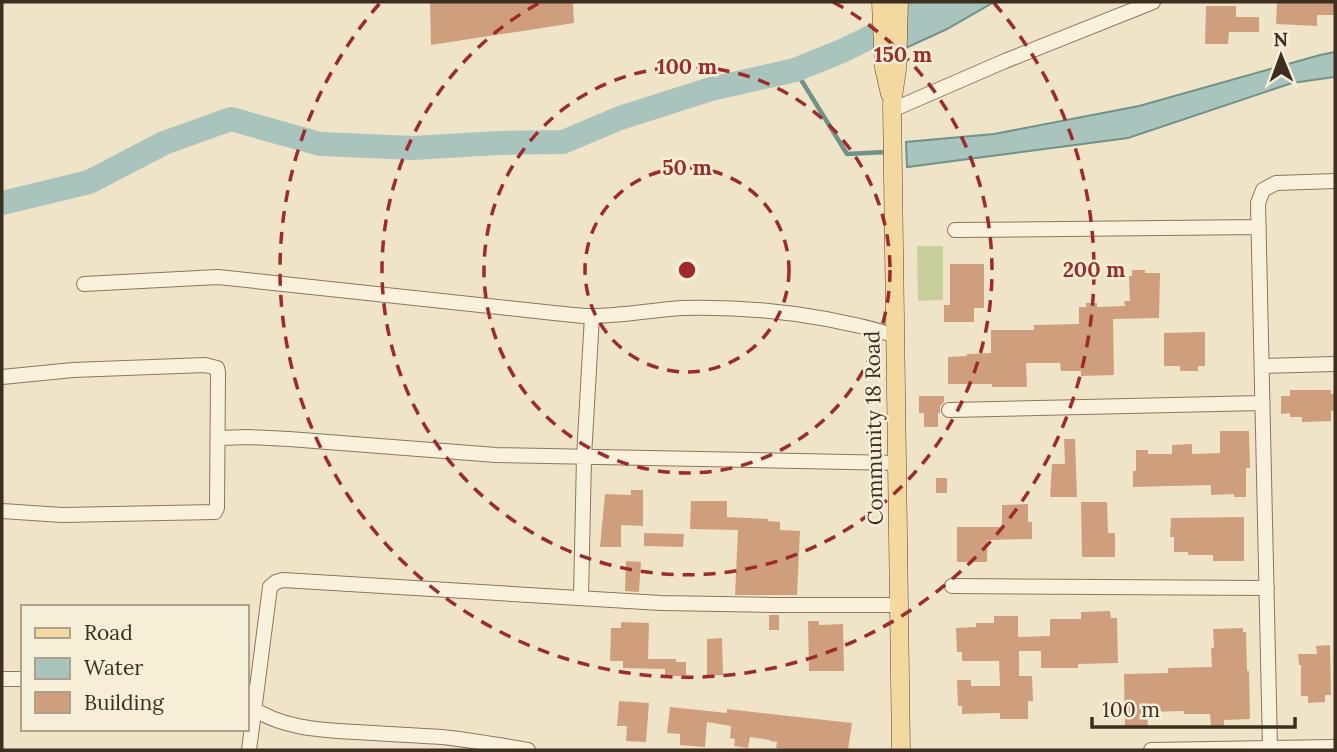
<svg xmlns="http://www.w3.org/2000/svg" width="1337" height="752" font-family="Lora,serif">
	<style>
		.green { fill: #c9cf9b }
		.water { fill: #a9c4bc; stroke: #6f938a; stroke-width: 2 }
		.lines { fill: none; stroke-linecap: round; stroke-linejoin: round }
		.stream { stroke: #6f938a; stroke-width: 4.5 }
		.river { stroke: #a9c4bc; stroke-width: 24 }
		.building { fill: #cf9f7d }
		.minor-casing { stroke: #8d765c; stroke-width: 16 }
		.major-casing { stroke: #5b4430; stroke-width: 19 }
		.minor { stroke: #faf1dc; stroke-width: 14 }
		.major { stroke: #f3d9a0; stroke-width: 18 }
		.ring { fill: none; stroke: #9e2a2b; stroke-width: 3.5; stroke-dasharray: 12 9 }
		.labels { text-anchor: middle; stroke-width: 5; stroke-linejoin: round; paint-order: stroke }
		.street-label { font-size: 21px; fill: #3d2e20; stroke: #f7eed8 }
		.centre { fill: #9e2a2b; stroke: #f7eed8; stroke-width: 3.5 }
		.ring-label { font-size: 21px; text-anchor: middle; font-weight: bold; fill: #9e2a2b; stroke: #f7eed8; stroke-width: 5; stroke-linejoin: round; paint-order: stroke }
	</style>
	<rect width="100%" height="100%" fill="#f0e4c8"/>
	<!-- green -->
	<path class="green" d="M917,246h26v54l-25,1z"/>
	<!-- water -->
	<path class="water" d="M906,2h88l-47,27 -41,19z
		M1335,52v25l-43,6 -164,55 -221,29 -1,-25 88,-8 145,-28 181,-51z"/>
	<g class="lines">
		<!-- stream -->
		<path class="stream" d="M795,70l52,84 39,-2"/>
		<!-- river -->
		<path class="river" d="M2,203l87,-21 75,-39 67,-24 89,25 94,4 83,-5 66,-1 57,-24 91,-29 84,-19 47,-19 100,-49"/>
	</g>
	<!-- building -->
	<path class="building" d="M430,2h143l1,21 -143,22z
		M1277,2h58v13h-18v11l-41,-2z
		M1206,6h30v11h23v15h-30l-1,12h-23z
		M950,264h34v44h-10v14h-30v-17h6z
		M1132,270h13v3h15l-1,45 -46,1 1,56 -33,1v-5h-20l-1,-8h-34l1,24h-35v-3h-44v-27l19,-1v-2l24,-1v-23h43v-5l45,-1v-17h7v-4h11v4l28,-1 -1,-5h6l-1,-25h3z
		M1205,332v34h-7v5h-18v-5h-16v-33z
		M1290,390h41v4h4v17h-4v10l-29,1v-5h-12v-4l-9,1v-18h9z
		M919,396h25v6l-4,4v7h-2v14h-14v-14h-5z
		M1220,431h29l1,37h-4v29h-12v-3l-23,1v-10l-78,2v-16h3v-21h12v4h24v-9l20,-1v10l28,-1z
		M1064,439h11l2,58h-27l2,-33h13z
		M936,478h11v15h-11z
		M631,490h12v36l-22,-1v22h-21l5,-53 26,1z
		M691,501h36v16l41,2v2l12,1v8l20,1 -3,64h-62l3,-65 -48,-1z
		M1081,502h26l1,31h7v24h-33z
		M1028,504v18h4v17l-45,1v22h-30v-35h45v-22z
		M1244,517v44h-31v-6h-25v-3h-14v-15h-4l1,-19z
		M644,533l40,1 -1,13 -39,-1z
		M626,561l15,1 -2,30 -14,-1z
		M1110,611l1,7h6l1,45 -40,1v4h-37v-17h-22v25h13l1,25h-5v18h-28v-6l-38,1v-8h-4l-1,-26h14v6h29l-1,-25h-37v-9h-5l-1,-24 20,-1v-4h18v-7h24v21l32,-1v-17h31v-7z
		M769,615h10v15h-10z
		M808,621h11v4l24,-1 1,47h-35z
		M621,622l28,1 -1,36h28v3h10v14h-21v-7l-42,-1v-7h-13l1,-33h10z
		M1243,628v4h3l1,39h2l1,48 -26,1v6l-13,1 -1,-13h-26v-3l-37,1 1,15 -23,1 -1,-54 44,-1v-5l44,-1 -1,-19h3l-1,-19z
		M722,638l1,37 -16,1v-37z
		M1330,645l1,50h-6v7l-17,1v-7h-7v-31h-2l-1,-11h19l-1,-8z
		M619,701l30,2 -3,39 -20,-1 1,-15h-10z
		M670,707l57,6v-4l125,14 -4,27h-55l-17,-2 1,-6 -7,-1v-1l-20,-3 -2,11 -14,-2 1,-7 -5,-1 1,-12 -24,-4 -2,25 -25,-2v-11l-13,-1z"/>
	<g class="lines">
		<!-- minor casing -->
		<g class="minor-casing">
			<path id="minor" d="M892,110l113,-49 148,-59
				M955,230l304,-3
				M84,284l134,-7 336,36c12,1 25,3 37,3 30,0 61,-6 91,-8 72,-2 143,7 212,27
				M1262,366l73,-2
				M2,377l71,-7 132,-5 12,3 1,4 -1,136 -2,4 -153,3 -60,-4
				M949,410l313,-7
				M218,438l30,-1 41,2 207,16 401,8
				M952,586l315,2
				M581,598l3,-141 8,-141
				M2,679h21
				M248,705c31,23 71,25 108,27 29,2 58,3 86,5 29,3 57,8 86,13
				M1270,748l-12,-545 5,-13 13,-7 59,-2
				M249,750l21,-163 6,-5 7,-2 378,23 111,2h128
				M1151,750l184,-3"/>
		</g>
		<!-- major casing -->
		<g class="major-casing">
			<path id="major" d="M881,2l3,66 6,26
				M899,2l-2,67 -5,35 9,646"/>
		</g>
		<!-- minor -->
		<use href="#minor" class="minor"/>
		<!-- major -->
		<use href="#major" class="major"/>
	</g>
	<!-- distance rings -->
	<g class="ring">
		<circle cx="687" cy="270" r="102"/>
		<circle cx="687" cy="270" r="203"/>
		<path d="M833 2A305 305 0 1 1 541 2"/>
		<path d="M994 3A407 407 0 1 1 380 3"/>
	</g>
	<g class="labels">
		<!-- street labels -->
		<g class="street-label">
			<text transform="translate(874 428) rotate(-91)" y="7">Community 18 Road</text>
		</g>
	</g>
	<circle cx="687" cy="270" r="10" class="centre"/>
	<g class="ring-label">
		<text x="903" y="62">150 m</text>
		<text x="687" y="74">100 m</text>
		<text x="687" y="175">50 m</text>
		<text x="1094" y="277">200 m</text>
	</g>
	<!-- border -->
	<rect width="1337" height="752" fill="none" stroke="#3d2e20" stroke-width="7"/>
	<!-- legend -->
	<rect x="21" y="605" width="228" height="126" fill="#f7eed8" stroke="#ada18e" stroke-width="2"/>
	<rect x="35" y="628" width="35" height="10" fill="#f3d9a0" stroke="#ada18e" stroke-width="2"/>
	<text x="84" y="640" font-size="21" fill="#3d2e20">Road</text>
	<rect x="35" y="658" width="35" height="21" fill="#a9c4bc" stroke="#ada18e" stroke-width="2"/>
	<text x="84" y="675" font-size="21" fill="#3d2e20">Water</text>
	<rect x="35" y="692" width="35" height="21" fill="#cf9f7d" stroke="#ada18e" stroke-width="2"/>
	<text x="84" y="710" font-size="21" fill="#3d2e20">Building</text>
	<!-- north arrow -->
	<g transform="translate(1281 56) rotate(359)" stroke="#f7eed8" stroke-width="5" paint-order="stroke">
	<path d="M0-5L12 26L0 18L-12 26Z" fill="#3d2e20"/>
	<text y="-10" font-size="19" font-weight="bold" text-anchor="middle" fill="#3d2e20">N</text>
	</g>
	<!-- scale -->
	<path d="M1092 717v10h203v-10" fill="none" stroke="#3d2e20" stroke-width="3.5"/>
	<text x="1102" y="717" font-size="21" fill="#3d2e20" stroke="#f7eed8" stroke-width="5" paint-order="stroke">100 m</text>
</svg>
